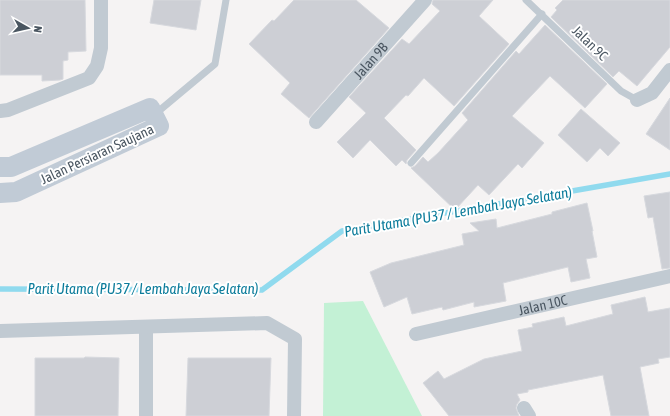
<svg xmlns="http://www.w3.org/2000/svg" width="670" height="416" font-family="'Asap Condensed',sans-serif">
	<style>
		.green { fill: #c3f1d5 }
		.lines { fill: none; stroke-linecap: round; stroke-linejoin: round }
		.stream { stroke: #90daee; stroke-width: 5.5 }
		.building { fill: #cdcfd5; stroke: #d7d9de }
		.lane { stroke: #c1cad2; stroke-width: 7 }
		.street { stroke: #c1cad2; stroke-width: 14 }
		.secondary { stroke: #c1cbd6; stroke-width: 20 }
		.labels { text-anchor: middle; stroke-width: 4; stroke-linejoin: round; paint-order: stroke }
		.street-label { font-size: 14px; fill: #4a5661; stroke: #fff }
		.water-label { font-size: 15px; font-style: italic; fill: #0c7c9b; stroke: #fff }
	</style>
	<rect width="100%" height="100%" fill="#f5f3f3"/>
	<!-- green -->
	<path class="green" d="M363,301l59,115h-99l1,-113z"/>
	<g class="lines">
		<!-- stream -->
		<path class="stream" d="M0,289l262,1 80,-59 328,-57"/>
	</g>
	<!-- building -->
	<path class="building" d="M0,0h85l1,51 -18,1v8l-5,1v18l-3,1 -18,1v-6h-42z
		M154,0h47l-5,30 -46,-7z
		M294,0h62l33,28 -80,90 -28,-24 9,-11 -41,-39 23,-24 2,1z
		M433,0h60l-14,16 30,28 -55,62 -30,-28 -16,18 -2,-1 -22,23 32,32 -9,10 -1,4 -4,-4 -6,6 -26,-26 -17,18 -16,-16 29,-29 -17,-16 53,-58 7,5 31,-33 -8,-7z
		M563,0h107v47l-33,39 -18,-15 -6,6 -62,-60 6,-7 -2,-2z
		M545,25l62,59 -22,24 -35,-32 -38,40 32,27 -22,25 -4,-4 -29,31 -11,-10 -23,25 -44,-42 4,-2 8,-9 5,5 10,-9 30,-33 -6,-7 54,-62 3,3z
		M670,98v52l-24,-16z
		M581,109l39,34 -12,13 -8,-8 -13,14 -29,-27z
		M670,192v76l-8,1 -9,-52 -5,1 -4,-22z
		M587,203l6,28h-1l5,26 -11,2 4,19 -19,4 -3,-15 -65,16 3,18 -32,6v-5l-31,8 -1,-3 -30,7 -5,-17 -23,10 -14,-35 21,-9 73,-18 -2,-11 17,-3 -9,-8 26,-4 1,9 55,-14v-2z
		M645,297l3,15 22,-4v49l-12,2 1,4 -19,4 9,49h-38l-8,-41 -75,15v2l-11,2 3,6 -3,4 -1,4 3,8h-70l-26,-33 15,-12 6,8 40,-20 38,-8 -4,-21 15,-3 -1,-3 32,-7 2,9 47,-12 -2,-9z
		M85,357l34,1 -1,58h-83v-58h49z
		M188,358h83l-2,58h-83z"/>
	<g class="lines">
		<!-- lane -->
		<path class="lane" d="M526,0l95,91 16,9
			M154,115l61,-51 11,-64
			M411,163l131,-149"/>
		<!-- street -->
		<g class="street">
			<path d="M637,100l15,-7 18,-23"/>
			<path d="M0,111l8,-1 81,-32 8,-12 4,-18v-48"/>
			<path id="s1" d="M316,122l109,-122"/>
			<path d="M146,327v89"/>
			<path d="M0,331l267,-8 28,16 -1,77"/>
			<path id="s2" d="M416,334l254,-58"/>
			<path d="M524,408l5,8"/>
		</g>
		<!-- secondary -->
		<path class="secondary" d="M0,167h11l139,-59 9,18 -143,66 -16,1"/>
	</g>
	<g class="labels">
		<!-- street labels -->
		<g class="street-label">
			<text transform="translate(590 43) rotate(44)" y="5">Jalan 9C</text>
			<text dy="5" stroke="none"><textPath href="#s1" startOffset="82">Jalan 9B</textPath></text>
			<text transform="translate(97 154) rotate(-25)" y="5">Jalan Persiaran Saujana</text>
			<text dy="5" stroke="none"><textPath href="#s2" startOffset="130">Jalan 10C</textPath></text>
		</g>
		<!-- water labels -->
		<g class="water-label">
			<text transform="translate(458 212) rotate(-10)" y="5">Parit Utama (PU37 / Lembah Jaya Selatan)</text>
			<text x="143" y="294">Parit Utama (PU37 / Lembah Jaya Selatan)</text>
		</g>
	</g>
	<!-- north arrow -->
	<g transform="translate(28 28) rotate(98)" stroke="#ffffff" stroke-width="3" paint-order="stroke">
	<path d="M0-3L7 15L0 10L-7 15Z" fill="#4a5661"/>
	<text y="-6" font-size="11" font-weight="bold" text-anchor="middle" fill="#4a5661">N</text>
	</g>
</svg>
